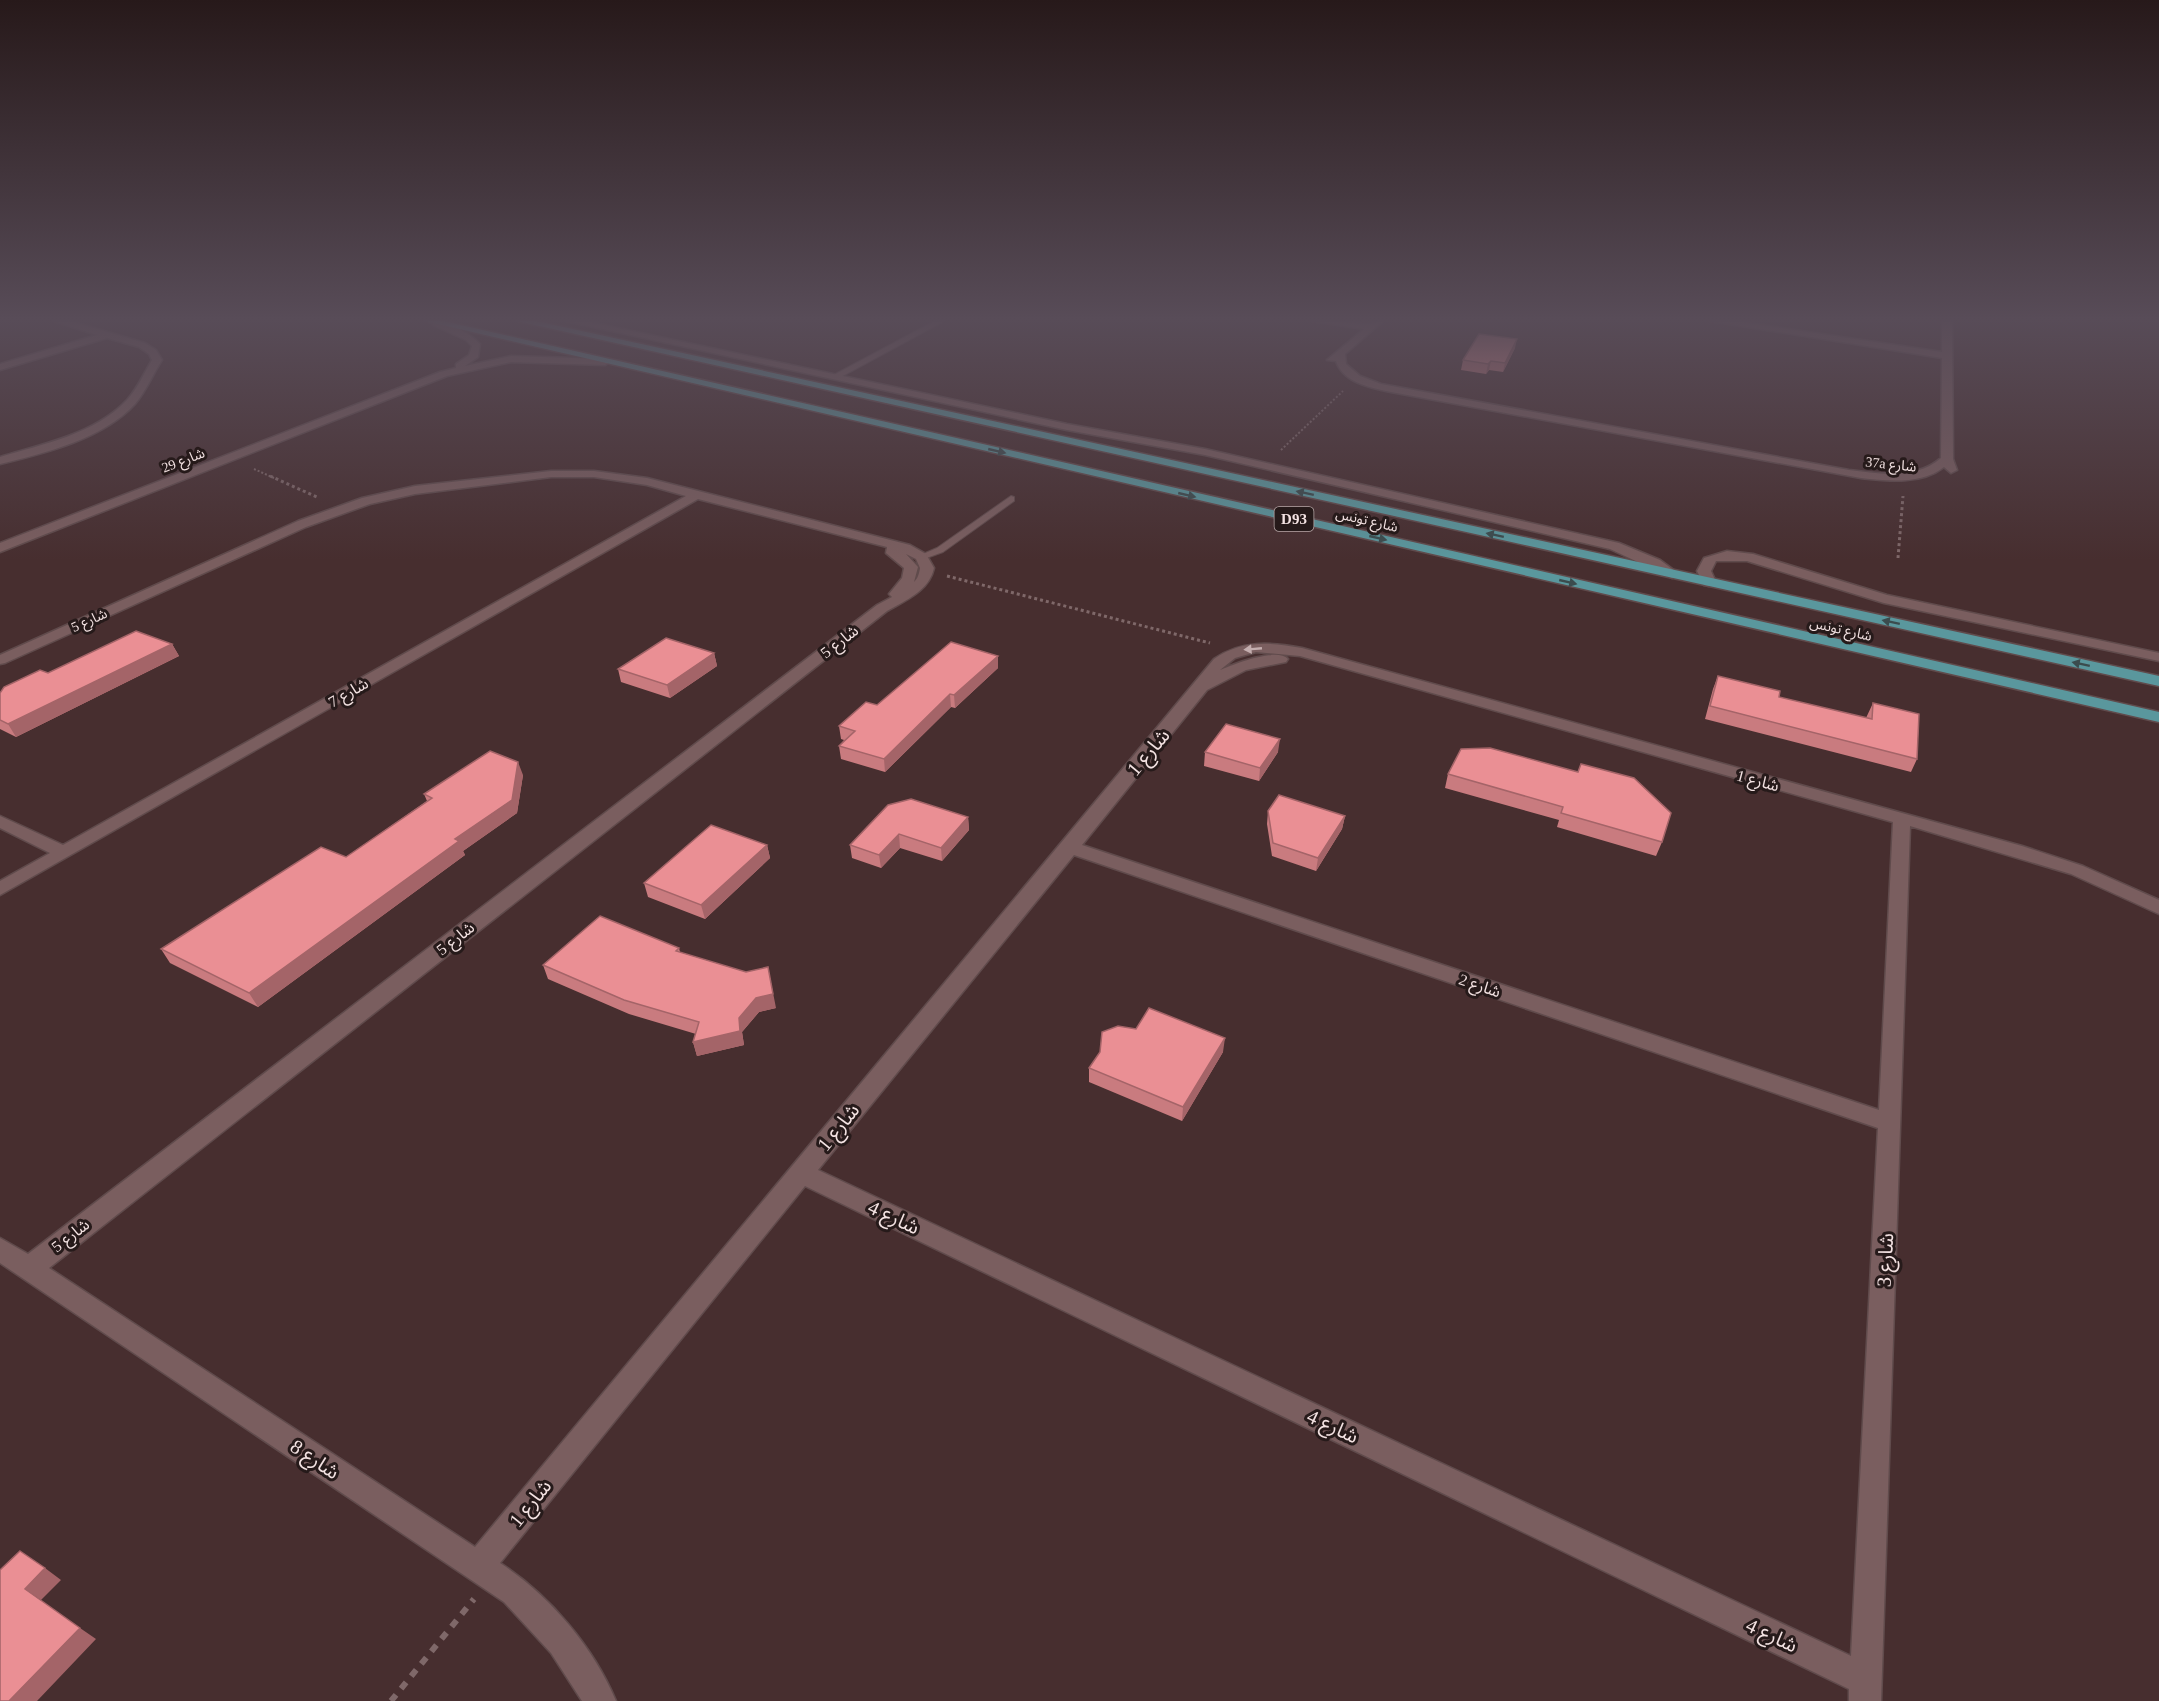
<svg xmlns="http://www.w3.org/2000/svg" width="2159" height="1701" font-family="'Times New Roman','Noto Sans Arabic',serif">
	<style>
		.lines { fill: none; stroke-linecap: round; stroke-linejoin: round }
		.lane-casing { stroke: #604b4c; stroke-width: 2 }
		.street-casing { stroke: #604b4c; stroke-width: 3 }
		.primary-casing { stroke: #604b4c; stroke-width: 3 }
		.path-far2 { stroke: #7f6869; stroke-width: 2; stroke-dasharray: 2 2; stroke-linecap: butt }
		.path-far1 { stroke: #7f6869; stroke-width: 3; stroke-dasharray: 3 3; stroke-linecap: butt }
		.path { stroke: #7f6869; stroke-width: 6; stroke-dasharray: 8 8; stroke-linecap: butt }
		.lane { fill: #7a5e5f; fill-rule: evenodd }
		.street { fill: #7a5e5f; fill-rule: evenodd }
		.primary { fill: #5a979d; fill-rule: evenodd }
		.wall { fill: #c97b7f }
		.shaded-wall { fill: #a46468 }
		.building { fill: #ea8f94; stroke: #a46468; stroke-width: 1.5 }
		.oneway { fill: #3b4c4e }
		.oneway2 { fill: #c3adae }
		.labels { text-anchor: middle; stroke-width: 6; stroke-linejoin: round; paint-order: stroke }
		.far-street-label { font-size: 14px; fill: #f3e2e2; stroke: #261a1a }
		.shield { fill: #261a1a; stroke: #b6a6a6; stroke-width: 1.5 }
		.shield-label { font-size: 15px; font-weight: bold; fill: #f3e2e2 }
		.street-label { font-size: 16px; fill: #f3e2e2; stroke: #261a1a }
		.near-street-label { font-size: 20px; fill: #f3e2e2; stroke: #261a1a }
	</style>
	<rect width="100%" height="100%" fill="#472e2f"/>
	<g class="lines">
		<!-- lane casing -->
		<g class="lane-casing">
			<path id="lane" d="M935,321h9l-107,58 -7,-2z
				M1011,496l3,1v4l-71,51 -22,8 -5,-3 21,-9z"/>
		</g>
		<!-- street casing -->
		<g class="street-casing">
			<path id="street" d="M54,321h16l75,22 11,7 6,10c-9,14 -16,31 -27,44 -32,35 -90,49 -135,60v-7c43,-13 95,-23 127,-57 11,-12 17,-27 25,-40l-3,-6 -10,-7 -32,-9 -107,32v-6l97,-29z
				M433,321c16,0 36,12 47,23l-2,13 -13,9 46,-10 94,3 5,3 -5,3 -94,-3 -64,14 -447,176v-9l440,-171 16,-4v-4l13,-9 3,-9 -6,-6 -33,-15z
				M566,321h19l482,103 138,25 414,94 41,17 19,14 -7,4 -62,-29 -405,-94 -138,-25z
				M1312,321l58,3 13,-3 -38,33 1,10 14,12 21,8 468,86c31,4 67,10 92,-12l1,-100 -232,-37h25l207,31v-31h10l1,138 4,11 -6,3 -7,-6c-23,18 -56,14 -83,11l-470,-86c-19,-4 -48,-9 -55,-31l-9,-1 37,-31z
				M551,471h43l53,7 263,67 16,9 8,14c-5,23 -28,32 -47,43l-838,657 426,279 739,-888c27,-19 56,-17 88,-11l720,198 61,20 76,34v14l-88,-40 -161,-48 -29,875h-32v-12l-1044,-503 -305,377c49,32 93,83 116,138h-34l-31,-48 -47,-51 -504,-339v-25l28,16 849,-649 15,-8 -3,-3 13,-16 2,-10 -18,-15 1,-6 -189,-48 -698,396v-14l50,-28 -50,-25v-12l63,29 623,-349 -39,-11 -53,-8h-43l-136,17 -45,10 -64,23 -301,136 -5,1v-9l298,-134 64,-23 53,-12zM906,554l10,5 4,9c-1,6 -2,10 -6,14l4,-15zM1256,652l44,4 593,166 -14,288 -797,-265 125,-155 39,-20 40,-8 2,-3c-11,-12 -54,5 -68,11l15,-12zM1074,855l804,273 -27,528 -1033,-486z
				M1727,551l26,3 134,41 272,58v8l-275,-58 -137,-42h-31l-5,10 5,11 -7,4 -5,-1 -7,-14 7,-13z"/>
		</g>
		<!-- primary casing -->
		<g class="primary-casing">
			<path id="primary" d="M425,321h18l1716,391v10z
				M517,321h19l1623,355v10z"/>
		</g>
		<!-- path-far2 -->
		<path class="path-far2" d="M1281,450l62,-59
			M254,469l20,9"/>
		<!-- path-far1 -->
		<path class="path-far1" d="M270,476l49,22
			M1898,558l5,-62
			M947,576l263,67"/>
		<!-- path -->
		<path class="path" d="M391,1701l83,-102"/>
		<!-- lane -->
		<use href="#lane" class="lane"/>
		<!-- street -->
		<use href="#street" class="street"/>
		<!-- primary -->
		<use href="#primary" class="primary"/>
	</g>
	<!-- wall -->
	<path class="wall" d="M1515,348l-12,24 -14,-2 -3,4 -25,-4 2,-10z
		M172,644l7,12 -163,81 -16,-8v-36l48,-20z
		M714,653l3,13 -47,32 -49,-16 -3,-13z
		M998,656v12l-43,40 -4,-1 -66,65 -44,-13 -2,-13 5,-6 -3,-1 -2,-13 38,-21z
		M1718,676l61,21 87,21 7,-15 44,56 -6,13 -206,-53 8,-30z
		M1461,749l201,93 -6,14 -99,-29 2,-7 -114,-32 3,-14z
		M1205,752h73l-19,29 -55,-15z
		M523,775l-6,38 -54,38 2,4 -207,152 -88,-44 -9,-14 185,-92 81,-56 -3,-7z
		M1268,811l77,5 -3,13 -26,42 -44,-15 -5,-32z
		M968,817l1,13 -27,31 -42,-13 -19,20 -29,-10 -2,-13z
		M767,845l3,13 -65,61 -57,-22 -4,-14z
		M679,948l1,4 96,56 -17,4 -17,20 2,13 -47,11 -4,-14 3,-8 -67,-20 -81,-35 -5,-14z
		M1136,1029l87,23 -41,69 -93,-39v-14z"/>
	<!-- shaded-wall -->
	<path class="shaded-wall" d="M1517,339l-2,9 -12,24 2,-9z
		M1491,361l-2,9 -3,4 2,-10z
		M172,644l7,12 -163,81 -8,-13z
		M714,653l3,13 -47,32 -3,-13z
		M998,656v12l-43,40 -1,-13z
		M950,694l1,13 -66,65 -1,-13z
		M1280,739l-2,13 -19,29 1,-13z
		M518,762l5,13 -6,38 -54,38 2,4 -207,152 -9,-14 206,-154z
		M1345,816l-3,13 -26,42 2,-13z
		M968,817l1,13 -27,31 -1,-13z
		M899,834l1,14 -19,20 -2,-13z
		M767,845l3,13 -65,61 -4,-14z
		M768,967l8,41 -17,4 -17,20 2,13 -47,11 -4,-14 46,-24z
		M1225,1038l-2,14 -41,69 1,-14z
		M45,1568l16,12 -20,20 -16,-11z
		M80,1628l16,11 -59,62h-28z"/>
	<!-- building -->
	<path class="building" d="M1479,334l38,5 -12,24 -14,-2 -3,3 -25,-4z
		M136,631l36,13 -164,80 -8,-4v-27l4,-6 36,-17 8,3z
		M666,638l48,15 -47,32 -49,-16z
		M951,642l47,14 -44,39 -4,-1 -66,65 -45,-13 16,-15 -16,-5 27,-24 11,3z
		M1718,676l62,15 -1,6 93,22 1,-16 46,11 -2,45 -207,-53z
		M1226,724l54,15 -20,29 -55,-16z
		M1490,748l88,24 3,-8 53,14 37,35 -9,29 -101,-29 2,-6 -115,-33 13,-25z
		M490,751l28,11 -6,38 -57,39 4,2 -210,152 -88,-44 160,-102 25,10 86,-59 -8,-4z
		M1279,795l66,21 -27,42 -45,-15 -5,-32z
		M911,799l57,18 -27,31 -42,-14 -20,21 -29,-10 38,-40z
		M711,825l56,20 -66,60 -57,-22z
		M600,916l79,32 -3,3 70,21 22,-5 5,27 -17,4 -17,20 1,13 -47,11 6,-20 -75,-22 -81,-35z
		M1149,1008l76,30 -42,69 -94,-39 11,-16 2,-20 16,-6 18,3z
		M20,1551l25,17 -20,21 55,39 -71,73h-9v-131z"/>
	<!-- one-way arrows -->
	<defs><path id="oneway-solid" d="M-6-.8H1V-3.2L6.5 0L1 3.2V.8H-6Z" transform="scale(1.5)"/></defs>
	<g class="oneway">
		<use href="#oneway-solid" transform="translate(997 451) rotate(13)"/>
		<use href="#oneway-solid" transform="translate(1305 493) rotate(-168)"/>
		<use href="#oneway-solid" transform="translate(1187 495) rotate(13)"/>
		<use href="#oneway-solid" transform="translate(1495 535) rotate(-168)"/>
		<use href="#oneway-solid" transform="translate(1378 538) rotate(13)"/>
		<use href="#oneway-solid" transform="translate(1568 582) rotate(13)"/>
		<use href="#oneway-solid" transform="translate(1891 622) rotate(-168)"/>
		<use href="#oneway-solid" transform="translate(2081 664) rotate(-168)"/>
	</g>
	<use class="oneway2" href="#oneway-solid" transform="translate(1253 649) rotate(175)"/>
	<!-- sky -->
	<linearGradient id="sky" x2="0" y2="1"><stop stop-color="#27191a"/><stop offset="0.57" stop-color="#584c58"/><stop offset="1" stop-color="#584c58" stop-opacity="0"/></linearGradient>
	<rect width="2159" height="560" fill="url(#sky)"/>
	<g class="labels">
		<!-- far-street labels -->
		<g class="far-street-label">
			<text transform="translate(183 460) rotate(-21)" y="5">شارع 29</text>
			<text transform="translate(1891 464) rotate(6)" y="5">37a شارع</text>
			<text transform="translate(1367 520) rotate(13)" y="5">شارع تونس</text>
			<text transform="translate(89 620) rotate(-24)" y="5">شارع 5</text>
			<text transform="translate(1841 629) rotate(13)" y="5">شارع تونس</text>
		</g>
		<!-- shield labels -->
		<rect class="shield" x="1274.5" y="507" width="39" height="24" rx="4.5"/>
		<g class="shield-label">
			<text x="1294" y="524">D93</text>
		</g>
		<!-- street labels -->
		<g class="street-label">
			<text transform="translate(839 641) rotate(-38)" y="6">شارع 5</text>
			<text transform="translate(348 692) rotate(-30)" y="6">شارع 7</text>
			<text transform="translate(1758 780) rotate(15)" y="6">شارع 1</text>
			<text transform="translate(455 938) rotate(-38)" y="6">شارع 5</text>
			<text transform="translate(1480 985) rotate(19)" y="6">شارع 2</text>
			<text transform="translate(70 1235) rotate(-38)" y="6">شارع 5</text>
		</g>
		<!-- near-street labels -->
		<g class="near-street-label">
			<text transform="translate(1148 752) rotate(-50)" y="7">شارع 1</text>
			<text transform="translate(838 1127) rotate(-51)" y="7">شارع 1</text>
			<text transform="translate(894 1217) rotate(25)" y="7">شارع 4</text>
			<text transform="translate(1885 1260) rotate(-87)" y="7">شارع 3</text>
			<text transform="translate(1333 1426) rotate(25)" y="7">شارع 4</text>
			<text transform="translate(315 1459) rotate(34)" y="7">شارع 8</text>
			<text transform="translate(530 1503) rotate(-51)" y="7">شارع 1</text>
			<text transform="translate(1772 1635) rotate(25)" y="7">شارع 4</text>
		</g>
	</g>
</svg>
